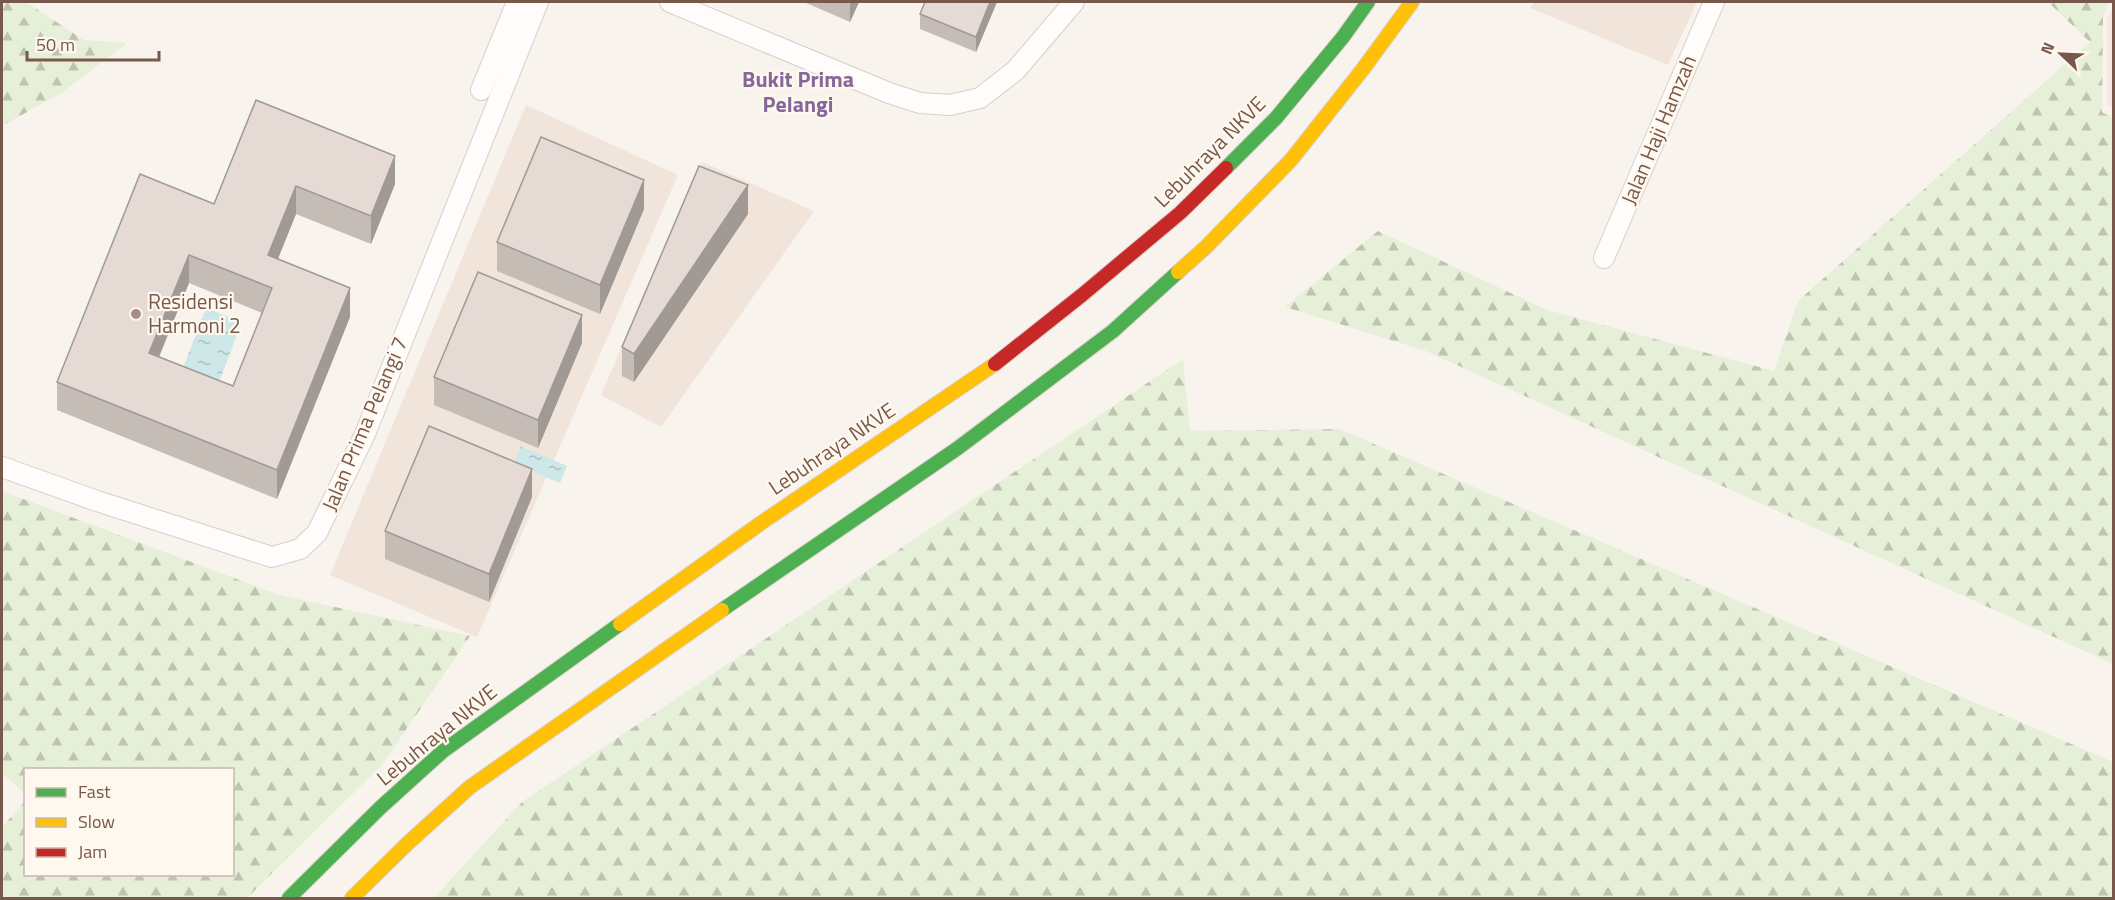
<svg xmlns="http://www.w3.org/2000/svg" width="2115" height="900" font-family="'Titillium Web',sans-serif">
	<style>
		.residential { fill: #f1e5db }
		.commercial { fill: #f8e8e1 }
		.forest { fill: url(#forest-firs) }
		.water { fill: url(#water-ripples) }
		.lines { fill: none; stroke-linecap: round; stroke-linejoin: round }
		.street-casing { stroke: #d7cfca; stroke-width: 22 }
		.fast-casing { stroke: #dad0ca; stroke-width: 16 }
		.slow-casing { stroke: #dad0ca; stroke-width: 16 }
		.jam-casing { stroke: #dad0ca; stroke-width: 16 }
		.street { stroke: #fefdfc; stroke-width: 20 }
		.fast { stroke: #4caf50; stroke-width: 14 }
		.slow { stroke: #ffc107; stroke-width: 14 }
		.jam { stroke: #c62828; stroke-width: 14 }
		.wall { fill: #c5bcb6; fill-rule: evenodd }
		.shaded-wall { fill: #a09994 }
		.building { fill: #e5dbd4; stroke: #a09994; stroke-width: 1.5; fill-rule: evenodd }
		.poi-dot { fill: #a58e84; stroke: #fff8ef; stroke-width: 2 }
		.labels { text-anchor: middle; stroke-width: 4.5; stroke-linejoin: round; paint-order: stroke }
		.street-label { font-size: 21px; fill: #78584b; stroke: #fff8ef }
		.poi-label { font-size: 21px; fill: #78584b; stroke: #fff8ef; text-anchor: start }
		.neighbourhood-label { font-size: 22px; font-weight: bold; fill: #86679b; stroke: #fff8ef }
	</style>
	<defs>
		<pattern id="forest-firs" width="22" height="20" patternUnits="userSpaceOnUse" patternTransform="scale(1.5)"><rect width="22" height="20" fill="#e6efd8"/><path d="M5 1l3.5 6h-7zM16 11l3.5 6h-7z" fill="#bfc4b1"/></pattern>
		<pattern id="water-ripples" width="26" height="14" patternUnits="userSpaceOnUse" patternTransform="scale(1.5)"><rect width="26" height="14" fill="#cee8ea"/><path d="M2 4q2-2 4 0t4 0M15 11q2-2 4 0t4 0" fill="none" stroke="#acbfc0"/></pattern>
	</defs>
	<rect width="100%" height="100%" fill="#f8f3ed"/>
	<!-- residential -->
	<path class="residential" d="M1534,2h163l-29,63 -138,-57z
		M526,105l152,70 -201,462 -147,-62z
		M702,162l112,49 -153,216 -60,-32z"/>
	<!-- commercial -->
	<path class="commercial" d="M2113,5v103l-6,-2v-85z"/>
	<!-- forest -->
	<path class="forest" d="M8,2h18l58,38 43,3 -66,50 -59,33v-122z
		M2048,2h61l-6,15 -1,95 12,7 -1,545 -687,-313 -141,-44 93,-76 169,79 227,61 24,-70 292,-259z
		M1183,359l7,72 149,-2 774,333v136h-1679l88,-96z
		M2,491l277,104 191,41 -88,129 -135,133h-245v-71l23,-26 1,73h206v-104h-206l-1,24 -23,-21z"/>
	<!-- water -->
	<path class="water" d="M206,308l36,14 -23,60 -36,-14z
		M521,446l46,20 -7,17 -46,-19z"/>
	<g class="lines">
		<!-- street casing -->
		<g class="street-casing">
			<path id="street" d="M670,2l219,91 31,10 30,2 30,-7 35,-27 59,-69
				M481,90l36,-88
				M1604,258l110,-256
				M2,467l95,34 175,56 28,-8 17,-16 48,-99 173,-432"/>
		</g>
		<!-- fast casing -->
		<g class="fast-casing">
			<path id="fast" d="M1226,168l50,-50 67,-81 25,-35
				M722,610l236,-162 155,-117 65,-59
				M289,898l92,-91 62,-56 177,-127"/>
		</g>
		<!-- slow casing -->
		<g class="slow-casing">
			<path id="slow" d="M1178,272l28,-25 85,-87 72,-91 49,-67
				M620,624l141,-101 234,-159
				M352,898l56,-55 62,-56 252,-177"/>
		</g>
		<!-- jam casing -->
		<g class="jam-casing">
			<path id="jam" d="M995,364l87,-69 98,-82 46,-45"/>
		</g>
		<!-- street -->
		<use href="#street" class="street"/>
		<!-- fast -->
		<use href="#fast" class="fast"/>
		<!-- slow -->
		<use href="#slow" class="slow"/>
		<!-- jam -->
		<use href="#jam" class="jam"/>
	</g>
	<!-- wall -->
	<path class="wall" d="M804,2h55l-9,20z
		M925,2h72l-21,50 -56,-23v-15z
		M256,100l139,84 -24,60 -75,-30 -18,45 72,58 -73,182 -220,-89v-28l157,-178zM189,283l73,30 -29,73 -74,-29z
		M644,209l-44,105 -103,-43v-29z
		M748,214l-114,168 -12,-6v-29z
		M582,343l-44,105 -104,-43v-28z
		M532,497l-43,105 -104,-43v-28z"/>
	<!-- shaded-wall -->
	<path class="shaded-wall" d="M850,2h9l-9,20z
		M990,2h7l-21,50v-15z
		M395,156v28l-24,60v-28z
		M644,180v29l-44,105v-29z
		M748,185v29l-114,168v-28z
		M296,186v28l-28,69v-28z
		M189,255v28l-40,98v-28z
		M350,288v29l-73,182v-29z
		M582,315v28l-44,105v-28z
		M532,469v28l-43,105v-28z"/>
	<!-- building -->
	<path class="building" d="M925,2h65l-14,35 -56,-23z
		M256,100l139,56 -24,60 -75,-30 -28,69 82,33 -73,182 -220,-88 83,-208 74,30zM189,255l83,33 -39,98 -84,-33z
		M541,137l103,43 -44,105 -103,-43z
		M699,166l49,19 -114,169 -12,-7z
		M478,272l104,43 -44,105 -104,-43z
		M429,426l103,43 -43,105 -104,-43z"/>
	<!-- markers -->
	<circle class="poi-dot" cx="136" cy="314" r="6"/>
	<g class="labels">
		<!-- street labels -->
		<g class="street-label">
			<text transform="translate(1659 130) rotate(-67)" y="7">Jalan Haji Hamzah</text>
			<text transform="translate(1210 152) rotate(-45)" y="7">Lebuhraya NKVE</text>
			<text transform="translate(365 424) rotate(-67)" y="7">Jalan Prima Pelangi 7</text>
			<text transform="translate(832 449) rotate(-34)" y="7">Lebuhraya NKVE</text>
			<text transform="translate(437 735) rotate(-39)" y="7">Lebuhraya NKVE</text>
		</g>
		<!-- poi labels -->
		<g class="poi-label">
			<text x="148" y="309">Residensi<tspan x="148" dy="24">Harmoni 2</tspan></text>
		</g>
		<!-- neighbourhood labels -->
		<g class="neighbourhood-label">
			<text x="798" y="87">Bukit Prima<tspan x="798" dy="25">Pelangi</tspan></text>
		</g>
	</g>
	<!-- border -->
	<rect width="2115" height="900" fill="none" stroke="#78584b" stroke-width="6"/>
	<!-- legend -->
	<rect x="24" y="768" width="210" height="108" fill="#fff8ef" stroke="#c9b8ad" stroke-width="1.5"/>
	<rect x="36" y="788" width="30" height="9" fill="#4caf50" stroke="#c9b8ad" stroke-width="1.5"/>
	<text x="78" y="798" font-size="18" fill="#78584b">Fast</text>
	<rect x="36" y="818" width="30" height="9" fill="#ffc107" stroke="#c9b8ad" stroke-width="1.5"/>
	<text x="78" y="828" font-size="18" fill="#78584b">Slow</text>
	<rect x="36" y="848" width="30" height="9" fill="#c62828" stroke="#c9b8ad" stroke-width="1.5"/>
	<text x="78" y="858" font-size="18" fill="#78584b">Jam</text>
	<!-- north arrow -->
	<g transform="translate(2061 54) rotate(293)" stroke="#fff8ef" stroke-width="4.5" paint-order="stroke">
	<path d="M0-4.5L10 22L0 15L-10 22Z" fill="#78584b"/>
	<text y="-9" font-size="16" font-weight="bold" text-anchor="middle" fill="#78584b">N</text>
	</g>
	<!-- scale -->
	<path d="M27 51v9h132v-9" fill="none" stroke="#78584b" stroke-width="3"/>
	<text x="36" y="51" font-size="18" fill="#78584b" stroke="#fff8ef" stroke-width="4.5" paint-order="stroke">50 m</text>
</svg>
